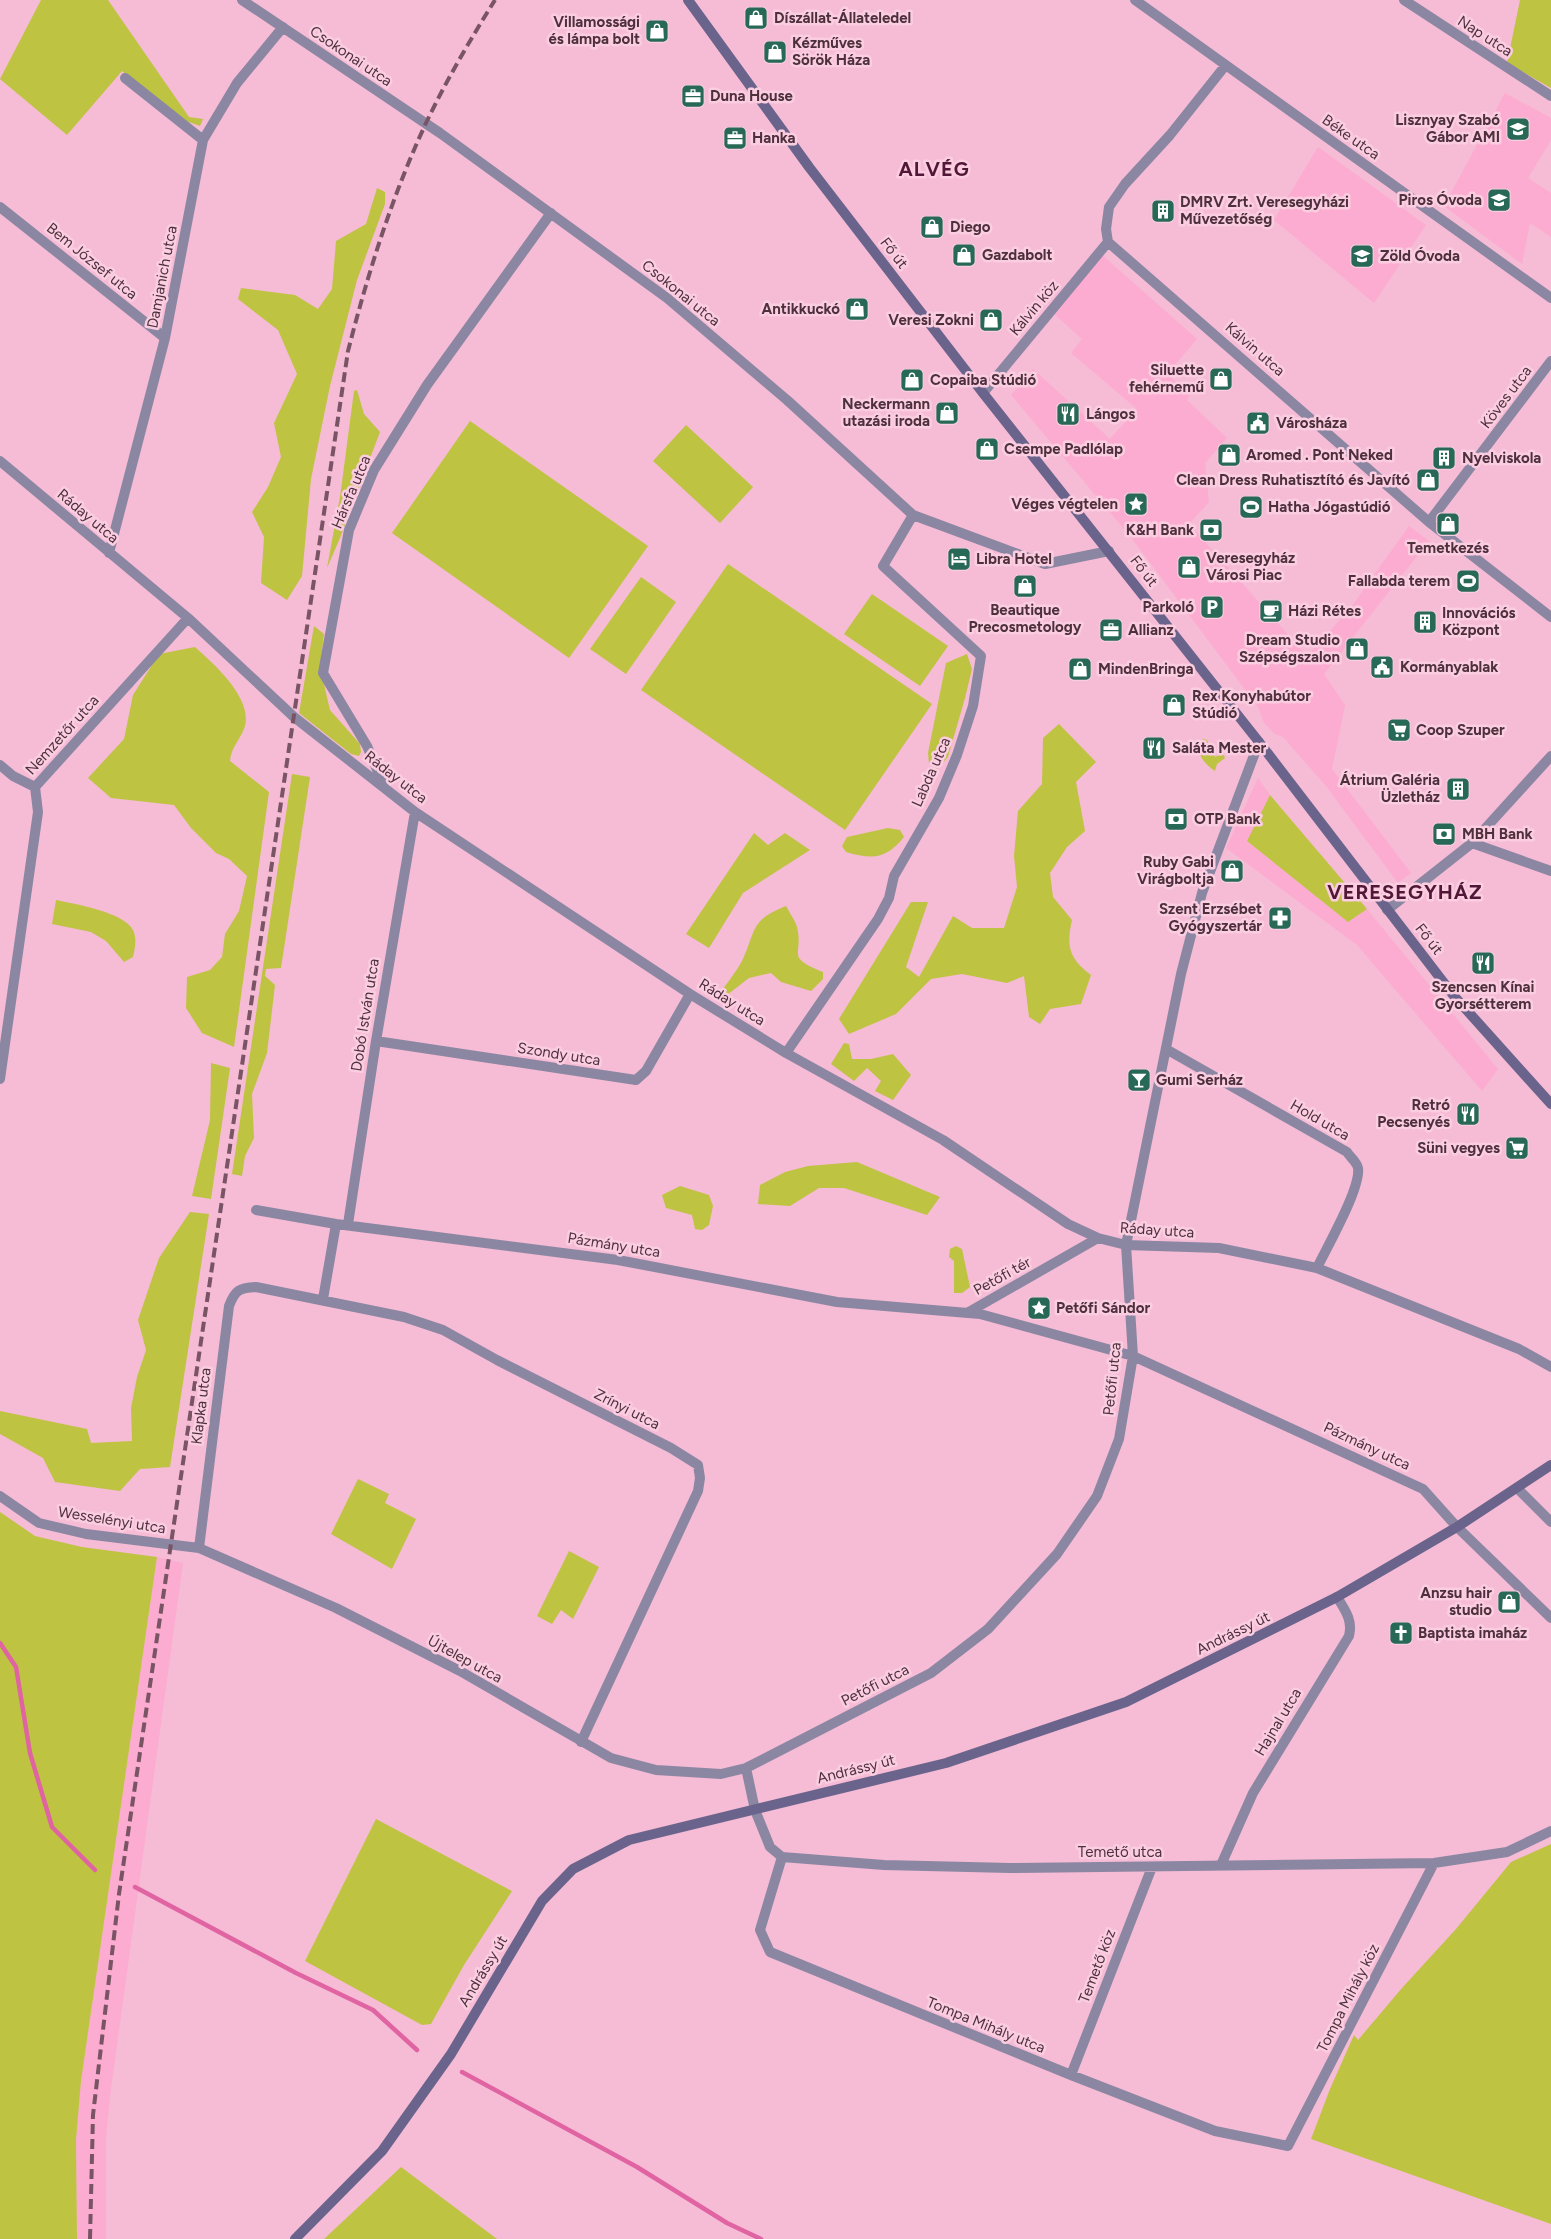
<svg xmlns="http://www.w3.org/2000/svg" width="1551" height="2239" font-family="Figtree,sans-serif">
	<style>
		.built { fill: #fcacd0 }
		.green { fill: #bfc342 }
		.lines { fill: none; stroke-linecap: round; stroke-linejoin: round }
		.stream { stroke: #e063a2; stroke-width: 4.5 }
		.minor { stroke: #8b87a3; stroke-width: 10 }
		.secondary { stroke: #6a648c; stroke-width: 10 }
		.rail { stroke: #795464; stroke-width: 4; stroke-dasharray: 10 5; stroke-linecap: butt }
		.labels { text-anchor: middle; stroke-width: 5; stroke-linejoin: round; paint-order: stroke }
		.poi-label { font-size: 15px; font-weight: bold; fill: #4e303d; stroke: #fbcde0; text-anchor: start }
		.street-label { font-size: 15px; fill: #4e303d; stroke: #fbcde0 }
		.district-label { font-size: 20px; font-weight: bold; letter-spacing: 1px; fill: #511736; stroke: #fbcde0 }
	</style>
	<rect width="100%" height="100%" fill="#f6bbd5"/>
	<!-- built -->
	<path class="built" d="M1505,93l46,25v22l-23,38 23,15v44l-21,-14 -8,41 -78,-58z
		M1318,147l108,78 -52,78 -100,-83z
		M1101,254l96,85 -30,35 23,21 -3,5 40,38 -22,25 4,39 -20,22 118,132 42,-46 60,-84 20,15 -105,133 21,31 -13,64 79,104 -13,10 -72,-97 -43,-49 -8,-3 -11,-11 -6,-16 -128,-171 -119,-141 22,-26 77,70 27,-30 -66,-56 11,-14 -30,-27z
		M1258,778l12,17 -22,47 100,80 19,-13 131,160 -16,22 -125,-146 -131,-97z
		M157,1557l26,6 -72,526 -5,49v101h-29l-1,-99 5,-59z"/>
	<!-- green -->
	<path class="green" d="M41,0h67l81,117 14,2 -3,7 -14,-5 -64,-50 -55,64 -67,-56z
		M1520,0h31v88l-44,-25z
		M377,188l8,4v12l-28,76 -27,106 -19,93 -9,97 -15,24 -26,-17 3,-46 -12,-25 16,-25 13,-30 -7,-34 23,-49 -19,-44 -40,-31 3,-11 54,7 23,14 14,-20 4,-48 30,-17z
		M357,390l7,24 16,18 -40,106 -13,30 13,-71 14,-106z
		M470,421l178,125 -79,112 -177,-125z
		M686,425l67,62 -33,36 -67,-62z
		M728,564l204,140 -87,126 -204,-140z
		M641,577l35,25 -50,72 -36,-25z
		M872,594l76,52 -28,40 -76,-52z
		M314,626l10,8 -4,33 10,43 30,34 1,8 -2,4 -8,-2 -52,-41z
		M195,647c20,18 60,53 49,82 -5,12 -13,19 -14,32l39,31 -35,255 -32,-14 -16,-25 1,-31 23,-7 12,-13 3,-23 14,-23 8,-35 -18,-17 -13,-6 -25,-25 -17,-23 -63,-7 -23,-20 36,-39 9,-44 26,-41z
		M967,654l5,15 -7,29 -17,59 -11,12 -8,-6 -1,-10 18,-90z
		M1059,724l37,38 -20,20 9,49 -18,16 -17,26 3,24 19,23c-6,26 -3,39 19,55l-10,29 -31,5 -10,15 -11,-7 -5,-41 -17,7 -45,-9 -31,5 -35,35 -47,20 -10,-15 72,-117h17l-22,65 13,10 34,-61 19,12h32l13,-41 -3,-31 4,-45 24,-27 1,-46z
		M1203,739l4,1 8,17 8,-4 2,5 -8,6 -2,7c-10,-7 -14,-12 -18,-24z
		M292,774l18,3 -29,191 -15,1 -1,7 10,9 -8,68 -15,41 2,44 -9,18 -3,20 -10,-2z
		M1270,795l97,114 -19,13 -101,-81z
		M888,828l12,2 4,7c-18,22 -31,23 -58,15l-4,-6 5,-9z
		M754,833l14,12 17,-12 25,17 -67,43 -34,55 -23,-14z
		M56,900c18,4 68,12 77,30 4,9 2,18 0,27l-9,5 -18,-21 -15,-9 -39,-8z
		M786,906c3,6 9,14 11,21 7,29 -13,29 26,45v7l-12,12 -30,-9 -10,-9 -22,5 -22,17 -7,-2c7,-10 16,-21 22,-32 15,-32 7,-40 44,-55z
		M844,1043l5,1 3,15h19l22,-5 18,21 -18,25 -18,-9 6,-10 -14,-13 -13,13 -23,-17z
		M211,1063l19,5 -19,131 -19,-3 18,-76z
		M857,1162l83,35 -13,18 -83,-27h-25l-29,18 -32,-2 2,-19 25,-13 23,-6z
		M680,1186l29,9 4,11 -4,19 -7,5 -7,-1 -3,-14 -26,-7 -4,-13z
		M190,1212l19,2 -39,253 -30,2 -20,22 -65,-9 -12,-24 -43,-24v-23l87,18 4,14 41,-2 -1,-33 6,-31 9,-27 -8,-30 21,-62z
		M956,1246l6,3 8,38 -8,6h-8v-32l-5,-4 1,-8z
		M358,1479l31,15 -4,9 31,16 -24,50 -61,-35z
		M0,1512l35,24 47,11 75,10 -76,524 -5,59 1,99h-77z
		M569,1551l30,16 -26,52 -12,-9 -9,14 -15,-8z
		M376,1819l136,72 -48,74 -33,59 -9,1 -117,-64z
		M1551,1844v380l-240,-85 19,-50 24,-54 4,5 44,-52 54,-59 55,-67z
		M401,2167l96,72h-173z"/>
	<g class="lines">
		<!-- stream -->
		<path class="stream" d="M0,1643l16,24 14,86 22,74 43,43
			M135,1887l161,86 77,37 44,40
			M462,2072l175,95 90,56 34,16"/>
		<!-- minor -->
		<path class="minor" d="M242,0l198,133 227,165 120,102 126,115 132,49 64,-13
			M1135,0l416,298
			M1404,0l147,96
			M1225,66l-55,69 -45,49 -16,23 -3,22 2,13 321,280 122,95
			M125,78l78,62
			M0,207l165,131
			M983,393l125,-151
			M0,461l188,157 106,99 121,95 275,182 96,59 157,87 125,84 30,14 28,7 93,3 98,20 202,81 32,18
			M1429,522l122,-161
			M109,553l56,-215 38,-198 34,-57 46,-56
			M0,765l13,11 22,11
			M384,786l-17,-40 -44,-73 26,-143 25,-60 53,-85 124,-172
			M35,787l153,-169
			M1472,843l79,28
			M1387,910l85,-67 79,-87
			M376,1041l260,39 10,-9 44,-77
			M1166,1049l181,103c3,5 10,10 11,16 3,20 -31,79 -41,100
			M786,1053l92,-134 11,-21 5,-22 45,-78 18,-43 16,-49 8,-50 -98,-90 30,-51
			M0,1079l38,-267 -3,-25
			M256,1210l80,14 282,36 219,42 143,12 153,42 290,133 34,38 94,91
			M348,1224l28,-183 39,-229
			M323,1299l13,-75
			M967,1313l131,-75
			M1517,1488l34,34
			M0,1496l39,27 47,11 113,14 137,60 124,63 151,87 45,12 65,4 25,-6 185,-95 57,-44 69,-75 40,-58 22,-57 14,-83 -7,-111 55,-271 21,-81 57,-151
			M199,1548l30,-242c6,-16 10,-18 27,-19l148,30 39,13 54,30 174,88 27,17 2,13 -2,13 -117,251
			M746,1768l9,42 15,37 12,10 102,8 126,3 424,-5 73,-11 44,-21
			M782,1857l-22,73 10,22 301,123 144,56 73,15 146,-283
			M1221,1865l32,-72 96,-157c4,-16 -4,-26 -12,-39
			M1071,2075l81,-208"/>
		<!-- secondary -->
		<path class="secondary" d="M688,0l121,167 174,226 276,349 195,254 97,108
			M295,2239l87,-88 69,-97 91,-153 31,-32 56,-29 317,-77 180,-61 211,-105 120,-70 94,-62"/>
		<!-- rail -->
		<path class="rail" d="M90,2239l3,-124 26,-221 229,-1543c20,-78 44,-155 78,-228 20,-42 44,-83 69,-123"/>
	</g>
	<!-- icons -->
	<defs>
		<g id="shop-square" transform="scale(1.25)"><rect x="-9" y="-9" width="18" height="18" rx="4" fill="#286856" stroke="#fbcde0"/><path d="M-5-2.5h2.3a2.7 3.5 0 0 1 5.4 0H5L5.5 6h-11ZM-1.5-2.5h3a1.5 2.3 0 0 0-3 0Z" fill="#fff"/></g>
		<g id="office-square" transform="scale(1.25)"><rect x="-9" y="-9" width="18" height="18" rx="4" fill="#286856" stroke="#fbcde0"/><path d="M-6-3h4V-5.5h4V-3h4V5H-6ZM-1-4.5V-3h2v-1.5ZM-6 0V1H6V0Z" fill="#fff"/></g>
		<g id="school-square" transform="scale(1.25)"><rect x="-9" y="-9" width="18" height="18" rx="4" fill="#286856" stroke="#fbcde0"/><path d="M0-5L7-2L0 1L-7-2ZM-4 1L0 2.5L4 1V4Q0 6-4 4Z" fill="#fff"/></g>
		<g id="building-square" transform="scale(1.25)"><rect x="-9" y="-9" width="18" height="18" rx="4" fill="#286856" stroke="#fbcde0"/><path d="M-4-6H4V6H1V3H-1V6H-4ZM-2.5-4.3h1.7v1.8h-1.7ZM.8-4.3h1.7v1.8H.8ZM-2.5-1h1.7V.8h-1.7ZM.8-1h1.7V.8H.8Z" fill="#fff"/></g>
		<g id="restaurant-square" transform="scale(1.25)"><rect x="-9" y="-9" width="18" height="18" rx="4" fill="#286856" stroke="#fbcde0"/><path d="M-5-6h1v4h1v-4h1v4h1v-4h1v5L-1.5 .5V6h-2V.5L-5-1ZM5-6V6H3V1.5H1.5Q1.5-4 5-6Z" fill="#fff"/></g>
		<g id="civic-square" transform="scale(1.25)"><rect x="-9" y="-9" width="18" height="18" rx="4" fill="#286856" stroke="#fbcde0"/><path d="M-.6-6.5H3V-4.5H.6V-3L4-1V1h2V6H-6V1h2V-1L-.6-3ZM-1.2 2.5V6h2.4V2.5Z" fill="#fff"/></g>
		<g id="sight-square" transform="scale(1.25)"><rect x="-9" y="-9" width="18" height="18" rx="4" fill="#286856" stroke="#fbcde0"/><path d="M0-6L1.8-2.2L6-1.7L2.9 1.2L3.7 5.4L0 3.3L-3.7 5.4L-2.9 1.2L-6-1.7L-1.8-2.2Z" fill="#fff"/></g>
		<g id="stadium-square" transform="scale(1.25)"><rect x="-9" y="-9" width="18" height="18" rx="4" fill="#286856" stroke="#fbcde0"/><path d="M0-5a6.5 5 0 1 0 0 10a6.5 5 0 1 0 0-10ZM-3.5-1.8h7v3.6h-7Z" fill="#fff"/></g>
		<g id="bank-square" transform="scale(1.25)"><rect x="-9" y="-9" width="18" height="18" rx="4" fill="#286856" stroke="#fbcde0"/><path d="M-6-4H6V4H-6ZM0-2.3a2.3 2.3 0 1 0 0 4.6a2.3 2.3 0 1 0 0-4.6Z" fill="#fff"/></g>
		<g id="hotel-square" transform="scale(1.25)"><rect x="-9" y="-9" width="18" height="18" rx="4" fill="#286856" stroke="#fbcde0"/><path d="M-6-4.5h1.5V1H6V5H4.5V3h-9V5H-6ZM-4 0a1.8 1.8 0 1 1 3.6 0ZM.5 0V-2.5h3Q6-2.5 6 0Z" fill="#fff"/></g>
		<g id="parking-square" transform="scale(1.25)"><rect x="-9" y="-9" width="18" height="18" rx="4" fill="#286856" stroke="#fbcde0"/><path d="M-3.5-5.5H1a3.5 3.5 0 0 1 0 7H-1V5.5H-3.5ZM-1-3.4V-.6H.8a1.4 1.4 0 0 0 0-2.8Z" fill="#fff"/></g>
		<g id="cafe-square" transform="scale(1.25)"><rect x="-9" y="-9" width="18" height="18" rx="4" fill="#286856" stroke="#fbcde0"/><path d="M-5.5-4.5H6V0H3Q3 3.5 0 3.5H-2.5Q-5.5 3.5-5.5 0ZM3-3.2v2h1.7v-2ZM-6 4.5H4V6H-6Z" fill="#fff"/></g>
		<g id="supermarket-square" transform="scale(1.25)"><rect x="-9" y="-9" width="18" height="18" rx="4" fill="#286856" stroke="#fbcde0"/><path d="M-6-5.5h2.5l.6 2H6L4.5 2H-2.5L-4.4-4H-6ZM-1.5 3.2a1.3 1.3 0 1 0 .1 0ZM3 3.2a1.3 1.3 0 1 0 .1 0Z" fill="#fff"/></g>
		<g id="pharmacy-square" transform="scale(1.25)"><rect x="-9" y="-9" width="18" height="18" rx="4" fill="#286856" stroke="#fbcde0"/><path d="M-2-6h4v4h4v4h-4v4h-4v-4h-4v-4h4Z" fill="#fff"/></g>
		<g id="bar-square" transform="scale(1.25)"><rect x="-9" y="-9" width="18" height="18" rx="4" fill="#286856" stroke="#fbcde0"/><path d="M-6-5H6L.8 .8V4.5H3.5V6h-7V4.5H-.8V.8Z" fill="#fff"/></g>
		<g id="church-square" transform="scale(1.25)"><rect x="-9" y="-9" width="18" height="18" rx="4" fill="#286856" stroke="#fbcde0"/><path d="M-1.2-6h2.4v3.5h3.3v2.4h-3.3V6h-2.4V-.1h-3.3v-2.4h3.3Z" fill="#fff"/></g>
	</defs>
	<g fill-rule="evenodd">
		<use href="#shop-square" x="756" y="18"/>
		<use href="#shop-square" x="657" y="31"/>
		<use href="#shop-square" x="775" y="52"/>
		<use href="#office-square" x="693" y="96"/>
		<use href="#school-square" x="1518" y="129"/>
		<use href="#office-square" x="735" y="138"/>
		<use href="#school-square" x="1499" y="200"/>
		<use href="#building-square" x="1163" y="211"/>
		<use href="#shop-square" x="932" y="227"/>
		<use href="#shop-square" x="964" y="255"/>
		<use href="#school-square" x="1362" y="256"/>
		<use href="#shop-square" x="857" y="309"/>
		<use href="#shop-square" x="991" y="320"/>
		<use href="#shop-square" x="1221" y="379"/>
		<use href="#shop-square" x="912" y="380"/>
		<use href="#shop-square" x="947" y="413"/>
		<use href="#restaurant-square" x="1068" y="414"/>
		<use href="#civic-square" x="1258" y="423"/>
		<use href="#shop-square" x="987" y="449"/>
		<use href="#shop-square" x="1229" y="455"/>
		<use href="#building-square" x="1444" y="458"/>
		<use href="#shop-square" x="1428" y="480"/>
		<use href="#sight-square" x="1136" y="504"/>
		<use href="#stadium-square" x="1251" y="507"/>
		<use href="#shop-square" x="1448" y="524"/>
		<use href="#bank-square" x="1211" y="530"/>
		<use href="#hotel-square" x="959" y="559"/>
		<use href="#shop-square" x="1189" y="567"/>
		<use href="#stadium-square" x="1468" y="581"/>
		<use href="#shop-square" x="1025" y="586"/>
		<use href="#parking-square" x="1212" y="607"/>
		<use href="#cafe-square" x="1271" y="611"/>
		<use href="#building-square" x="1425" y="622"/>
		<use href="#office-square" x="1111" y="630"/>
		<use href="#shop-square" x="1357" y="649"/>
		<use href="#civic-square" x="1382" y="667"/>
		<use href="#shop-square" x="1080" y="669"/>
		<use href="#shop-square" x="1174" y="705"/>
		<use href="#supermarket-square" x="1399" y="730"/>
		<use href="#restaurant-square" x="1154" y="748"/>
		<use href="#building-square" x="1458" y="789"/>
		<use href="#bank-square" x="1176" y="819"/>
		<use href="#bank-square" x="1444" y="834"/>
		<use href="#shop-square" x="1232" y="871"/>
		<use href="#pharmacy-square" x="1280" y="918"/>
		<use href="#restaurant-square" x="1483" y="963"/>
		<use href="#bar-square" x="1139" y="1080"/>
		<use href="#restaurant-square" x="1468" y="1114"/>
		<use href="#supermarket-square" x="1517" y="1148"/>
		<use href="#sight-square" x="1039" y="1308"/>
		<use href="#shop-square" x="1509" y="1602"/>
		<use href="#church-square" x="1401" y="1633"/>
	</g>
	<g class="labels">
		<!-- poi labels -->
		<g class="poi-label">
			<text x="774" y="23">Díszállat-Állateledel</text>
			<text x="640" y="27" text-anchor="end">Villamossági<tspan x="640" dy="17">és lámpa bolt</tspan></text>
			<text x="792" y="48">Kézműves<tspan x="792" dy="17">Sörök Háza</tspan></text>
			<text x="710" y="101">Duna House</text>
			<text x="1500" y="125" text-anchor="end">Lisznyay Szabó<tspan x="1500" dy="17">Gábor AMI</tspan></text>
			<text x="752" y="143">Hanka</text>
			<text x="1482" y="205" text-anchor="end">Piros Óvoda</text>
			<text x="1180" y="207">DMRV Zrt. Veresegyházi<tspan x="1180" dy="17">Művezetőség</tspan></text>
			<text x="950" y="232">Diego</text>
			<text x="982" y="260">Gazdabolt</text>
			<text x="1380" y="261">Zöld Óvoda</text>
			<text x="840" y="314" text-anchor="end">Antikkuckó</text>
			<text x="974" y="325" text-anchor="end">Veresi Zokni</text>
			<text x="1204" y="375" text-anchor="end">Siluette<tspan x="1204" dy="17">fehérnemű</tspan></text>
			<text x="930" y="385">Copaiba Stúdió</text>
			<text x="930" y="409" text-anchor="end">Neckermann<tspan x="930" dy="17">utazási iroda</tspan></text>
			<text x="1086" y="419">Lángos</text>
			<text x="1276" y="428">Városháza</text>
			<text x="1004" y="454">Csempe Padlólap</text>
			<text x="1246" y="460">Aromed . Pont Neked</text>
			<text x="1462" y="463">Nyelviskola</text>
			<text x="1410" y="485" text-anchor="end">Clean Dress Ruhatisztító és Javító</text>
			<text x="1118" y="509" text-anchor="end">Véges végtelen</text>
			<text x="1268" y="512">Hatha Jógastúdió</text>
			<text x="1194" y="535" text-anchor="end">K&amp;H Bank</text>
			<text x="1448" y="553" text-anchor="middle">Temetkezés</text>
			<text x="1206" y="563">Veresegyház<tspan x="1206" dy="17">Városi Piac</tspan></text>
			<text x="976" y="564">Libra Hotel</text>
			<text x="1450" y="586" text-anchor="end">Fallabda terem</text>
			<text x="1194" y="612" text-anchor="end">Parkoló</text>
			<text x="1025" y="615" text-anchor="middle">Beautique<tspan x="1025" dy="17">Precosmetology</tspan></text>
			<text x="1288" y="616">Házi Rétes</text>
			<text x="1442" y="618">Innovációs<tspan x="1442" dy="17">Központ</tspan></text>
			<text x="1128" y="635">Allianz</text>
			<text x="1340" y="645" text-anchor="end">Dream Studio<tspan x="1340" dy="17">Szépségszalon</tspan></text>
			<text x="1400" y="672">Kormányablak</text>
			<text x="1098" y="674">MindenBringa</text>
			<text x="1192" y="701">Rex Konyhabútor<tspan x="1192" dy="17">Stúdió</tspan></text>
			<text x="1416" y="735">Coop Szuper</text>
			<text x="1172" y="753">Saláta Mester</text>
			<text x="1440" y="785" text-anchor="end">Átrium Galéria<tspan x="1440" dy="17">Üzletház</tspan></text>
			<text x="1194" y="824">OTP Bank</text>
			<text x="1462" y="839">MBH Bank</text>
			<text x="1214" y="867" text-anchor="end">Ruby Gabi<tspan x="1214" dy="17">Virágboltja</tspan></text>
			<text x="1262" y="914" text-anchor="end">Szent Erzsébet<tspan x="1262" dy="17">Gyógyszertár</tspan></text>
			<text x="1483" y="992" text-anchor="middle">Szencsen Kínai<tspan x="1483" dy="17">Gyorsétterem</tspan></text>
			<text x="1156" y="1085">Gumi Serház</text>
			<text x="1450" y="1110" text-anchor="end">Retró<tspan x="1450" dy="17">Pecsenyés</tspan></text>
			<text x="1500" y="1153" text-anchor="end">Süni vegyes</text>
			<text x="1056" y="1313">Petőfi Sándor</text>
			<text x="1492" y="1598" text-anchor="end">Anzsu hair<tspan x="1492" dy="17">studio</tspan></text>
			<text x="1418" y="1638">Baptista imaház</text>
		</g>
		<!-- street labels -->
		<g class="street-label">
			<text transform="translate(1485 36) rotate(33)" y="5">Nap utca</text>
			<text transform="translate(351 56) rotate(34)" y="5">Csokonai utca</text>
			<text transform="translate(1351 137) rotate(35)" y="5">Béke utca</text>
			<text transform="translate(894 253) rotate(52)" y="5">Fő út</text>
			<text transform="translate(92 261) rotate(39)" y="5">Bem József utca</text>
			<text transform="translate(162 277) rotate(-79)" y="5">Damjanich utca</text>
			<text transform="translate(681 293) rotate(39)" y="5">Csokonai utca</text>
			<text transform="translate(1034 308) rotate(-50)" y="5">Kálvin köz</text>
			<text transform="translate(1255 349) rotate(41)" y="5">Kálvin utca</text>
			<text transform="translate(1506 397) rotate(-53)" y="5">Köves utca</text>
			<text transform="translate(351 492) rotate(-67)" y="5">Hársfa utca</text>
			<text transform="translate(88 516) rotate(40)" y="5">Ráday utca</text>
			<text transform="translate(1144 571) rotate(52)" y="5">Fő út</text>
			<text transform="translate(62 735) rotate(-48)" y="5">Nemzetőr utca</text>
			<text transform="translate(931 772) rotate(-66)" y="5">Labda utca</text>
			<text transform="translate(396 777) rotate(38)" y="5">Ráday utca</text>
			<text transform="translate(1429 939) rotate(52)" y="5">Fő út</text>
			<text transform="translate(732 1002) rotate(32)" y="5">Ráday utca</text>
			<text transform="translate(365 1015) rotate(-81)" y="5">Dobó István utca</text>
			<text transform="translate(559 1054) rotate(9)" y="5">Szondy utca</text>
			<text transform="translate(1320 1120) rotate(30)" y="5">Hold utca</text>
			<text transform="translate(1157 1230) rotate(4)" y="5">Ráday utca</text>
			<text transform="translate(614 1245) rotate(9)" y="5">Pázmány utca</text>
			<text transform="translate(1002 1276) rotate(-29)" y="5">Petőfi tér</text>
			<text transform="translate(1112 1379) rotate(-84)" y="5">Petőfi utca</text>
			<text transform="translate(201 1406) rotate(-83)" y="5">Klapka utca</text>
			<text transform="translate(627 1409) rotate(27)" y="5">Zrínyi utca</text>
			<text transform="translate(1367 1446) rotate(25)" y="5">Pázmány utca</text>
			<text transform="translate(112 1520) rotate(9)" y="5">Wesselényi utca</text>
			<text transform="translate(1233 1633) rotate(-26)" y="5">Andrássy út</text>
			<text transform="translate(465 1659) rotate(29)" y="5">Újtelep utca</text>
			<text transform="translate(875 1685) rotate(-27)" y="5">Petőfi utca</text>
			<text transform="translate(1278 1722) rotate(-59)" y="5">Hajnal utca</text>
			<text transform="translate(856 1769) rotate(-14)" y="5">Andrássy út</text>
			<text x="1120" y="1857">Temető utca</text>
			<text transform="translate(1097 1966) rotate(-69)" y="5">Temető köz</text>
			<text transform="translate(483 1971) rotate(-59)" y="5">Andrássy út</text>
			<text transform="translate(1348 1998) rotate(-63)" y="5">Tompa Mihály köz</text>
			<text transform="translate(986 2025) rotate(22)" y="5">Tompa Mihály utca</text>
		</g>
		<!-- district labels -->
		<g class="district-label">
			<text x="934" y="176">ALVÉG</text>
			<text x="1405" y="899">VERESEGYHÁZ</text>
		</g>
	</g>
</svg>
